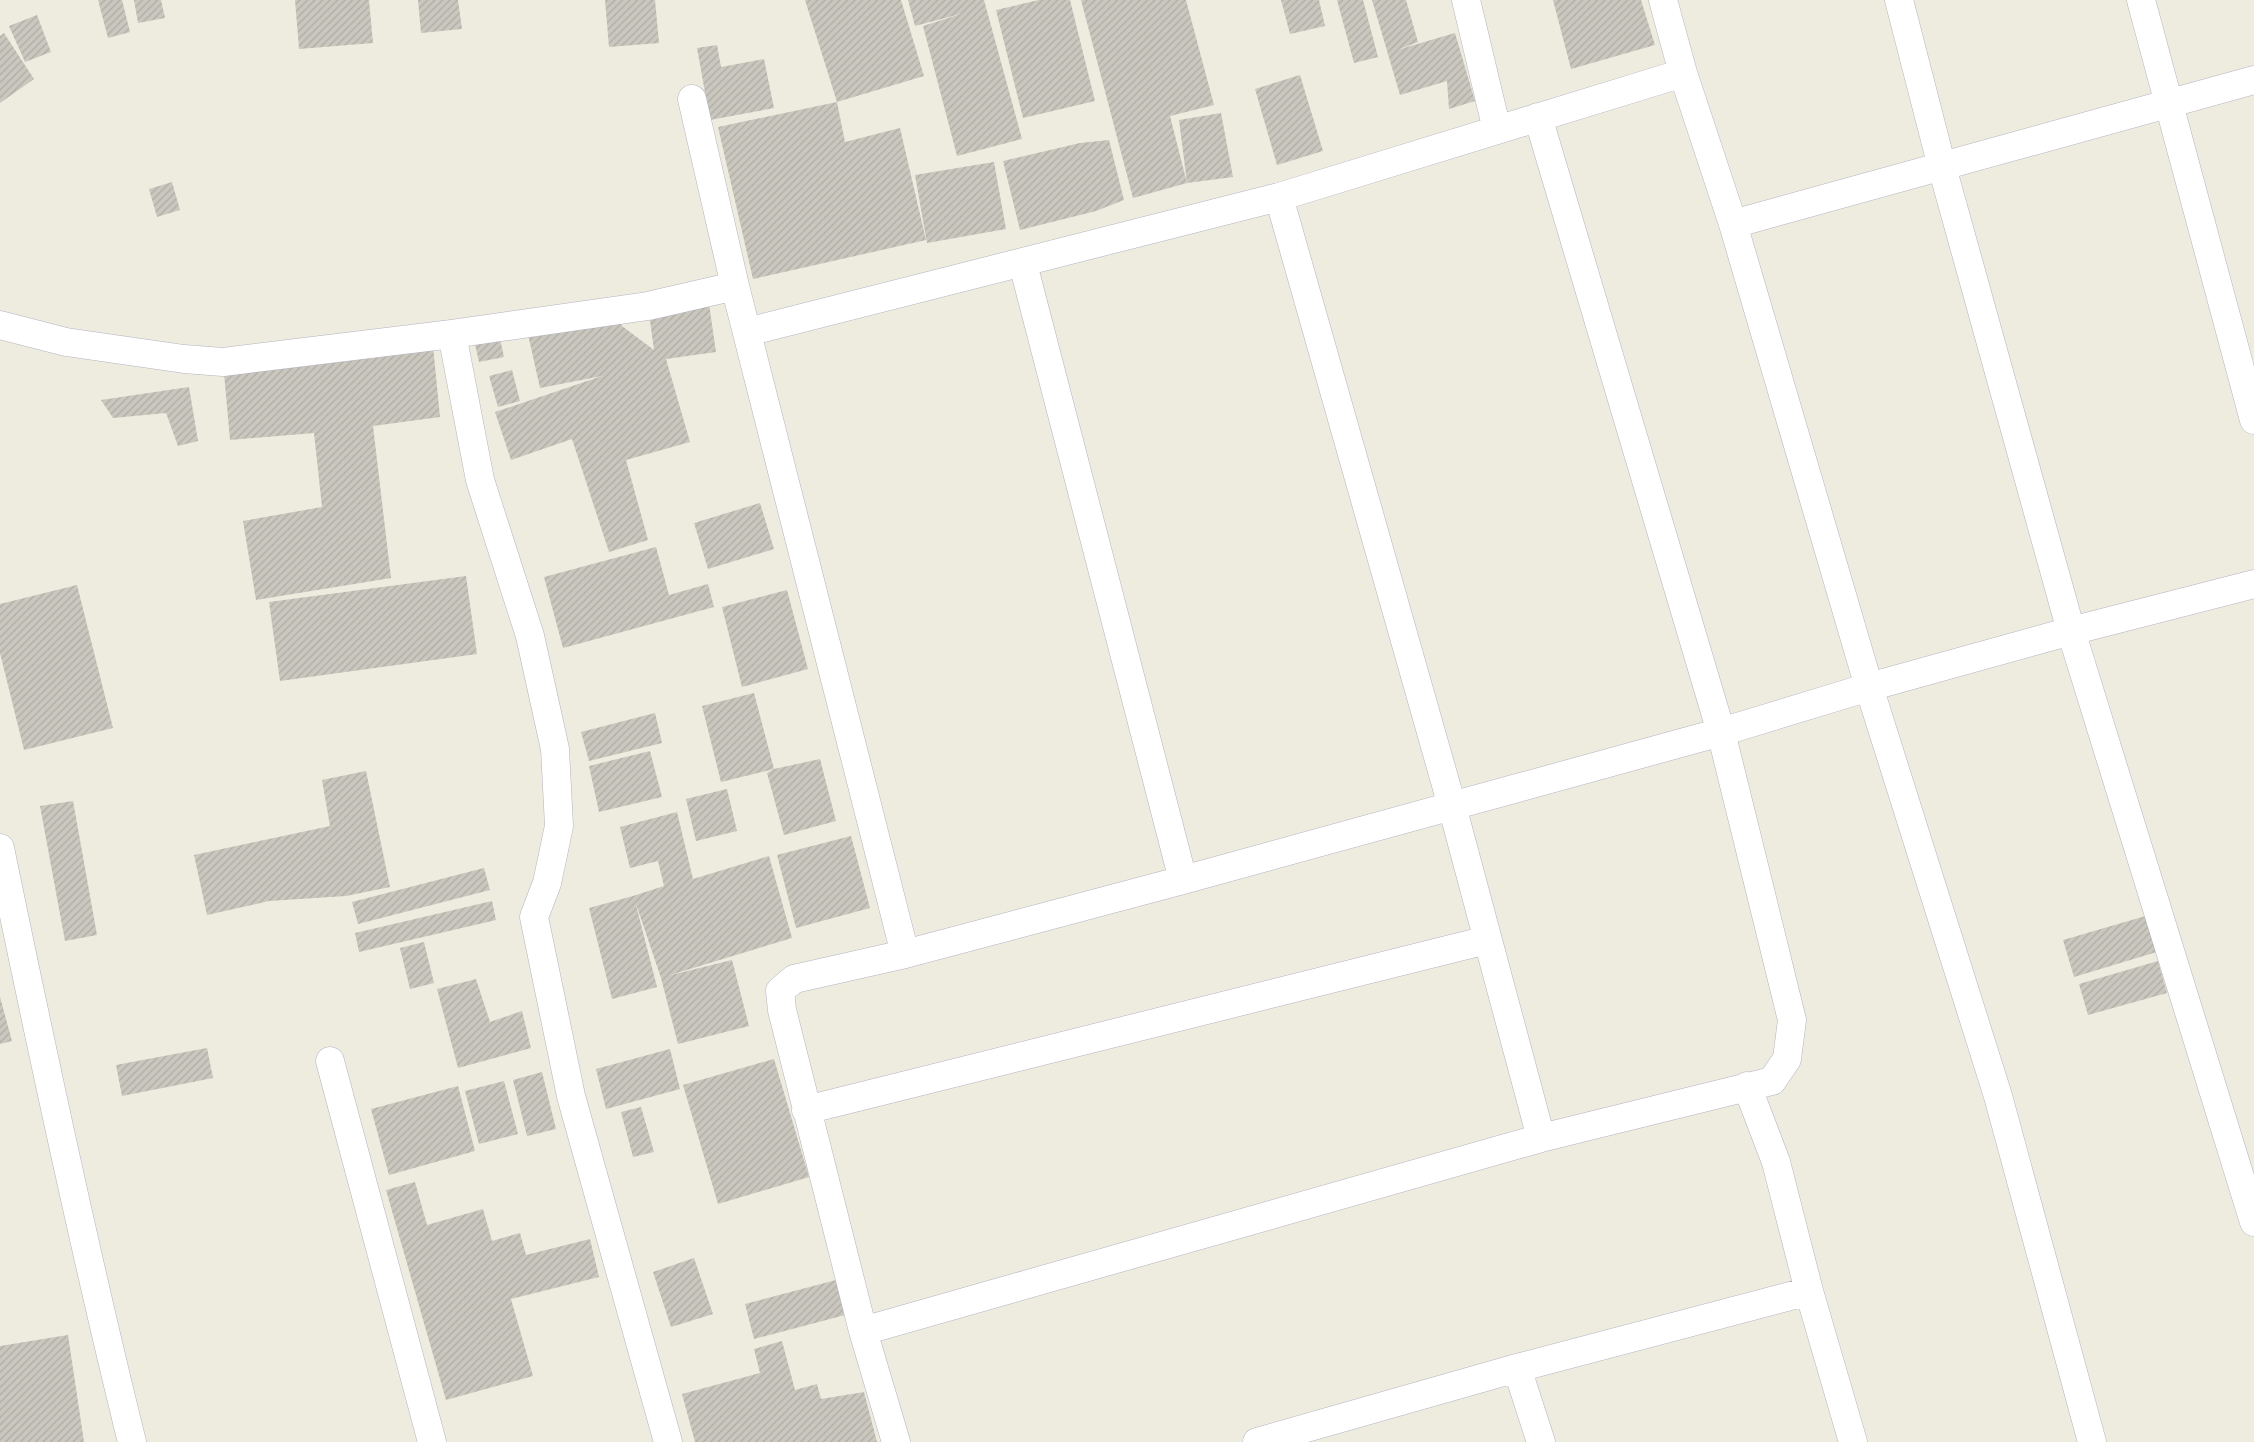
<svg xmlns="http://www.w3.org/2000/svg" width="2254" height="1442" font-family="Roboto,sans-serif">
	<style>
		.building { fill: url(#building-hatch) }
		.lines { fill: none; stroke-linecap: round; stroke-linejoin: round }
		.minor-casing { stroke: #b3b3c0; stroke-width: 29 }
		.minor { stroke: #fff; stroke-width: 28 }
	</style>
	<defs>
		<pattern id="building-hatch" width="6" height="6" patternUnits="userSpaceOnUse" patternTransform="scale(1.25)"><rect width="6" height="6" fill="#cac7bf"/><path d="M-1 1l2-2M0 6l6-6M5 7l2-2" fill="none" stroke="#aeaba4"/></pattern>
	</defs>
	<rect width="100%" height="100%" fill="#eeebdf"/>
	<!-- building -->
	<path class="building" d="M98,0h24l8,32 -22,6z
		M134,0h27l4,18 -27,5z
		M295,0h74l4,43 -74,6z
		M418,0h40l4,29 -41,4z
		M605,0h50l4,43 -50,4z
		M805,0h96l23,76 -87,26z
		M908,0h76l38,139 -65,17 -34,-130 41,-13 -49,13z
		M1039,0h31l25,101 -72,17 -27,-108z
		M1081,0h105l28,105 -44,11 17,67 -54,15z
		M1281,0h38l6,26 -35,8z
		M1337,0h26l15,57 -24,6z
		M1372,0h34l12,42 -21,8 58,-17 20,68 -26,8 -2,-28 -47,14z
		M1553,0h88l14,45 -84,24z
		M37,15l14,37 -26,10 -16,-36z
		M4,33l30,46 -34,24v-67z
		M717,45l4,22 43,-8 10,49 -64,12 -13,-72z
		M1300,75l23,76 -46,14 -22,-76z
		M837,102l8,40 55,-14 26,112 -173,39 -35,-152z
		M1221,113l12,64 -46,6 -8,-63z
		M1109,140l15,60 -28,11 -76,19 -17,-69 77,-18z
		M994,162l12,67 -79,14 -12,-68z
		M172,182l8,28 -23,7 -8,-28z
		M708,297l8,55 -50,7 24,83 -64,18 22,80 -39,12 -37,-113 -61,21 -16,-48 107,-36 -62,12 -13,-58 91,-20 4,16 32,24 -6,-44z
		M499,334l5,23 -25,5 -5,-22z
		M433,346l7,71 -67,9 18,152 -135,22 -13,-79 79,-14 -8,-74 -84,7 -7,-78z
		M512,370l8,31 -22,6 -9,-31z
		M189,387l9,54 -20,5 -12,-33 -53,5 -12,-18z
		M760,503l14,46 -66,20 -14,-46z
		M656,547l13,48 39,-11 6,23 -151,41 -19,-71z
		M466,576l11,78 -197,27 -11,-79z
		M77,585l36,143 -89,22 -24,-97v-49z
		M787,590l21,79 -66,18 -20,-80z
		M754,693l20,76 46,-10 16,62 -52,14 -17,-62 7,-4 -53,13 -19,-76z
		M655,713l7,30 -73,18 -8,-29z
		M650,751l12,46 -63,15 -10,-46z
		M366,771l24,116 -44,9 -77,5 -62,14 -13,-60 136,-29 -8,-46z
		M727,789l10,42 -41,10 -10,-42z
		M73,801l24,134 -32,6 -25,-135z
		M677,812l16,67 76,-23 23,82 -125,38 65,-16 17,66 -71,18 -17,-66 -26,-77 22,86 -45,12 -23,-91 44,-12 31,-10 -6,-25 -28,7 -10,-41z
		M851,836l19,72 -74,20 -19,-73z
		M484,868l6,22 -132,34 -6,-22z
		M492,901l4,19 -137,32 -4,-19z
		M2149,915l11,36 -86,26 -11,-37z
		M424,942l10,41 -24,6 -10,-41z
		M2158,961l9,32 -79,22 -9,-31z
		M476,979l14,43 32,-11 9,37 -73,20 -21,-79z
		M0,997l12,44 -12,3z
		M207,1048l6,30 -91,18 -6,-31z
		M670,1049l10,40 -74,20 -10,-40z
		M774,1059l35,118 -91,27 -35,-119z
		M542,1072l14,57 -29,7 -14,-56z
		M504,1081l14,53 -39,10 -14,-53z
		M458,1086l17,65 -86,24 -18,-66z
		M641,1107l13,45 -21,5 -12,-45z
		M415,1182l12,43 56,-16 9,32 28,-8 6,22 64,-16 9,38 -88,22 22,77 -87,24 -60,-210z
		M694,1258l19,56 -42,13 -18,-55z
		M836,1280l9,35 -91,24 -9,-35z
		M68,1335l16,107h-84v-96z
		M782,1341l13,49 22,-6 4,15 43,-7 13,50h-182l-13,-48 78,-21 -6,-24z"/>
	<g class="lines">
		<!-- minor casing -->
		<g class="minor-casing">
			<path id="minor" d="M1466,0l31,130
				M1663,0l20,73 50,151 136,463 129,409 94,346
				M1899,0l43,167 129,464 183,591
				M2141,0l113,420
				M692,99l43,187 170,668
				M1279,197l173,609 89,332
				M1733,224l521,-144
				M1023,264l160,616
				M0,325l66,17 118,17 39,3 229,-28 196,-28 87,-20
				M747,332l532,-135 404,-124
				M452,334l28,146 50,156 25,113 4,77 -12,57 -13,34 37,179 97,346
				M0,848c41,199 83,397 132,594
				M330,1061l102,381
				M1747,1086l29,76 33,129 44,151
				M806,1110l681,-170
				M863,1331l678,-193 231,-57 15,-22 5,-39 -71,-288 -183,-615
				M1517,1368l24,74
				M896,1442l-33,-111 -81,-321 -2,-19 14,-12 111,-25 278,-74 538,-148 148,-45 202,-56 183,-47
				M1257,1442l260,-74 292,-77"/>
		</g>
		<!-- minor -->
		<use href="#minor" class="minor"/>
	</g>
</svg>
